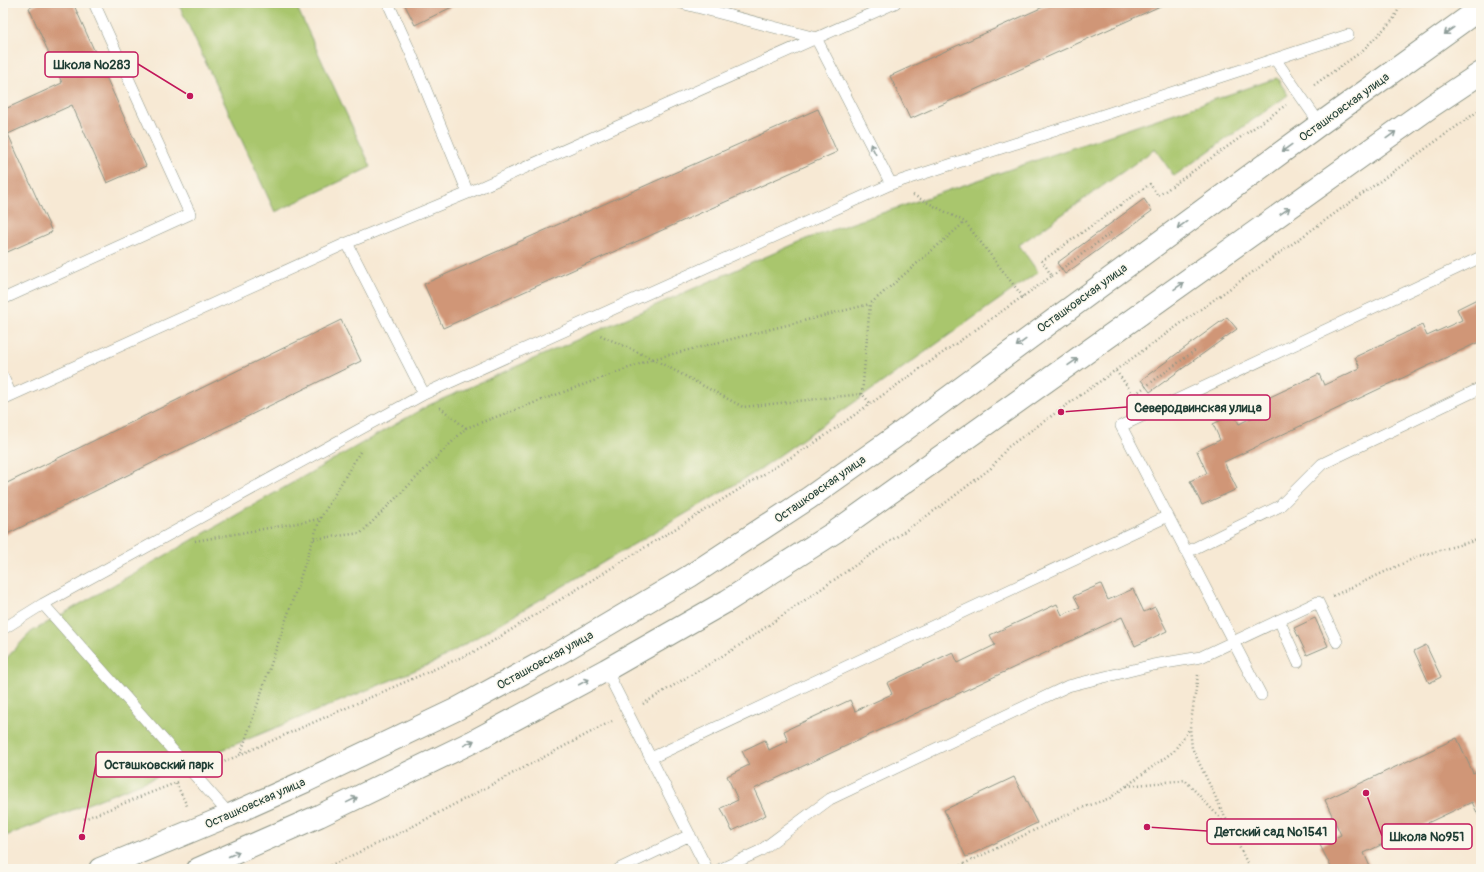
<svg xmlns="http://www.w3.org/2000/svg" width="1484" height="872" font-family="Pangolin,sans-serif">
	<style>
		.green { fill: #a9c66d; stroke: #648250 }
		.building { fill: #d09677 }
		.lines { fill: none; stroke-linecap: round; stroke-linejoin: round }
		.service-casing { stroke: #8b9384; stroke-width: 12 }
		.secondary-casing { stroke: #8b9384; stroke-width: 24 }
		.path { stroke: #8b9384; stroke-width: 2.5; stroke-dasharray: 1 3; stroke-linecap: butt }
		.service { stroke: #fff; stroke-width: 11 }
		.secondary { stroke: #fff; stroke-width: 22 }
		.oneway { stroke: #8f9e9a }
		.labels { text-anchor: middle; stroke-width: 3; stroke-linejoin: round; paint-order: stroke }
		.street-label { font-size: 12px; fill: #1f3d34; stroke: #fbf7ec }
		.leader { fill: none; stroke: #c2185b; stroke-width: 1.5 }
		.callout-dot { fill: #c2185b; stroke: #fbf7ec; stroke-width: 1.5 }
		.callout { fill: #fbf7ec; stroke: #c2185b; stroke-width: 1.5 }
		.callout-label { font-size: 13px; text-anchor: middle; font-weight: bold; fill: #1f3d34 }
	</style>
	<rect width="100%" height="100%" fill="#fbf7ec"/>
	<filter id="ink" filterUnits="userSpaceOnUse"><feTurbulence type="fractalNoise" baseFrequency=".025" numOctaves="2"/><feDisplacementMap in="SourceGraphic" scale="8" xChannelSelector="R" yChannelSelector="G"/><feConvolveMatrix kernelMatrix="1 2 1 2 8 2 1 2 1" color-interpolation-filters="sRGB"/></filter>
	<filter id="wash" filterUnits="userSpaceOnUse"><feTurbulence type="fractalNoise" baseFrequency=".012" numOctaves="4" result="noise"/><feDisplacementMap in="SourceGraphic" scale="16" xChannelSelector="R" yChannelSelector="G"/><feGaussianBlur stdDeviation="0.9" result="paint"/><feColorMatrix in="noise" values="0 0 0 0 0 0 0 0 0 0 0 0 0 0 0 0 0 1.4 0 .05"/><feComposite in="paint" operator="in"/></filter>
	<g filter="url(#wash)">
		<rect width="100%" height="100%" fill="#f7e9d4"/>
		<!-- green -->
		<path class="green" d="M178,3h117l76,164 -96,45z
			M1277,78l11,17 -114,81 -19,-27 -136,96 19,27 -282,200 -321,190 -286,118 -146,57v-175l28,-30 398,-227 377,-166z"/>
		<g id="blocks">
			<!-- building -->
			<path class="building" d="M40,3h33l73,163 -39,17 -35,-78 -64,29 44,98 -49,22v-144l59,-27 -33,-75z
				M404,3h49l1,3 -39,19z
				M1052,3h115l-257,116 -20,-43z
				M818,109l19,43 -394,176 -19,-44z
				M1144,199l8,12 -87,63 -8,-11z
				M1481,297v44l-257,121 13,27 -35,16 -12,-24 17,-8 -10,-22 23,-11 -7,-16 21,-10 5,10 18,-9 -4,-10 66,-31 5,11 36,-17 -5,-11 67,-32 5,11 35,-16 -5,-11z
				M1227,317l10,12 -87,63 -9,-12z
				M341,320l20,41 -358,175v-51z
				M1101,584l7,16 25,-11 11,23 11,-5 12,24 -32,15 -13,-29 -368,172 12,26 -34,16 -11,-23 17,-8 -11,-24 22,-11 -7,-14 23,-11 4,10 19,-9 -4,-10 66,-31 5,11 37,-17 -5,-11 66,-31 5,11 37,-18 -5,-10 67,-31 5,11 18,-8 -6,-11z
				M1315,618l13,28 -21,9 -13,-27z
				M1426,645l15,32 -12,6 -15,-32z
				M1457,738l16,35 8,-4v52l-9,-19 -108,51 7,16h-39l-12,-24 21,-10 -16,-35z
				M1014,777l23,46 -71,34 -22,-47z"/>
		</g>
	</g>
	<g filter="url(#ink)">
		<use href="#blocks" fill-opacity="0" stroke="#8b9384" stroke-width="1"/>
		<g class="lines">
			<!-- service casing -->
			<g class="service-casing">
				<path id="service" d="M388,3l22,48 58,142
					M681,3l135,35 75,146
					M1275,59l73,-24
					M347,243l77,151
					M3,299l187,-85 -96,-211
					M3,377l8,18
					M3,399l344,-156 121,-50 427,-190
					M1187,552l93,-46 42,-42 159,-76
					M43,604l187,211
					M1279,620l19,42
					M3,629l40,-25 381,-210 467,-210 384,-125 45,65
					M606,670l101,199
					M1261,695l-140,-269 360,-169
					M651,758l517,-242
					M619,869l71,-34
					M721,869l39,-18 70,-52 238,-113 85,-21 48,-8 117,-55 19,40"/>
			</g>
			<!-- secondary casing -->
			<g class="secondary-casing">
				<path id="secondary" d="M100,869l130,-54 76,-34 149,-71 108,-59 127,-75 119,-78 86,-61 425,-313 161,-116
					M198,869l121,-53 153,-74 134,-72 121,-69 108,-69 598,-427 48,-32"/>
			</g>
			<!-- path -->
			<path class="path" d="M1314,85l47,-33 32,-32 9,-17
				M913,195l52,27 58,75
				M1052,276l60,-44
				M653,359l90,48 119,-13 8,9
				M653,359l217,-55
				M1116,371l18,24 63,-46
				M862,394l8,-90 95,-82
				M466,428l187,-69 -53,-24
				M314,539l47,-6 105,-105 -28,-22
				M195,541l125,-22 41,-69
				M1333,596l86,-40 62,-17
				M1198,675l-8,53 2,20 58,121
				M643,704l94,-57 207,-143 47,-36 17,-21 473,-338
				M241,753l79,-234
				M210,768l270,-119 336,-207 236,-166 -10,-15 108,-77 8,12 128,-91
				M176,783l12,25
				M1127,786l58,-6 45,49
				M84,819l94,-37
				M323,869l79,-37 210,-111
				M953,869l126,-60 31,-11 64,-47 16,-23"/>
			<!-- service -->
			<use href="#service" class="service"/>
			<!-- secondary -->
			<use href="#secondary" class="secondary"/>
		</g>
		<!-- one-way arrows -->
		<defs><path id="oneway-shaft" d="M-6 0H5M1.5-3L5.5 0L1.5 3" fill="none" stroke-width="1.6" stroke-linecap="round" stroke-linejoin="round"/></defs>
		<g class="oneway">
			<use href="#oneway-shaft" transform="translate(1449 31) rotate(144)"/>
			<use href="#oneway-shaft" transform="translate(1391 135) rotate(-36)"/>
			<use href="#oneway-shaft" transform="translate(1287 148) rotate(144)"/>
			<use href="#oneway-shaft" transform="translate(873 149) rotate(-117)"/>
			<use href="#oneway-shaft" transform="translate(1285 211) rotate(-35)"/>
			<use href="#oneway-shaft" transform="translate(1182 225) rotate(144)"/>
			<use href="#oneway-shaft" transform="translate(1179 286) rotate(-35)"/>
			<use href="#oneway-shaft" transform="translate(1021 343) rotate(144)"/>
			<use href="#oneway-shaft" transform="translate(1073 362) rotate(-35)"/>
			<use href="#oneway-shaft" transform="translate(584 682) rotate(-28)"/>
			<use href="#oneway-shaft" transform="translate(469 743) rotate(-26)"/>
			<use href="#oneway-shaft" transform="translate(352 800) rotate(-26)"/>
			<use href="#oneway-shaft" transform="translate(234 854) rotate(-24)"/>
		</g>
	</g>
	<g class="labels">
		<!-- street labels -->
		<g class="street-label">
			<text transform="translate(1344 107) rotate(-36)" y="4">Осташковская улица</text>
			<text transform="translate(1082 298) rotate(-36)" y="4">Осташковская улица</text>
			<text transform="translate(820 489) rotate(-35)" y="4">Осташковская улица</text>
			<text transform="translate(545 660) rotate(-29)" y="4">Осташковская улица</text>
			<text transform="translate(255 803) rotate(-24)" y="4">Осташковская улица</text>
		</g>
	</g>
	<!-- callouts -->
	<path class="leader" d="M190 96L138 64M1061 412L1127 407M82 837L96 764M1147 827L1207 831M1366 793L1382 836"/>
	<g class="callout-dot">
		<circle cx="190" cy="96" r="4"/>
		<circle cx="1061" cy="412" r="4"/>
		<circle cx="82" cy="837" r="4"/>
		<circle cx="1147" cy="827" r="4"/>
		<circle cx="1366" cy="793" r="4"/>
	</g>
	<g class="callout">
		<rect x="45" y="52" width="93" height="25" rx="4"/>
		<rect x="1127" y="395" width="143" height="25" rx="4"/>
		<rect x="96" y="752" width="126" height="25" rx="4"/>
		<rect x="1207" y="819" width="129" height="25" rx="4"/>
		<rect x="1382" y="824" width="90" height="25" rx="4"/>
	</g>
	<g class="callout-label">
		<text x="92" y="69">Школа №283</text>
		<text x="1198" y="412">Северодвинская улица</text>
		<text x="159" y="769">Осташковский парк</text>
		<text x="1271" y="836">Детский сад №1541</text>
		<text x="1427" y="841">Школа №951</text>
	</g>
	<!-- margin -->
	<rect width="1484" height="872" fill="none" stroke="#fbf7ec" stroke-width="16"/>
</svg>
